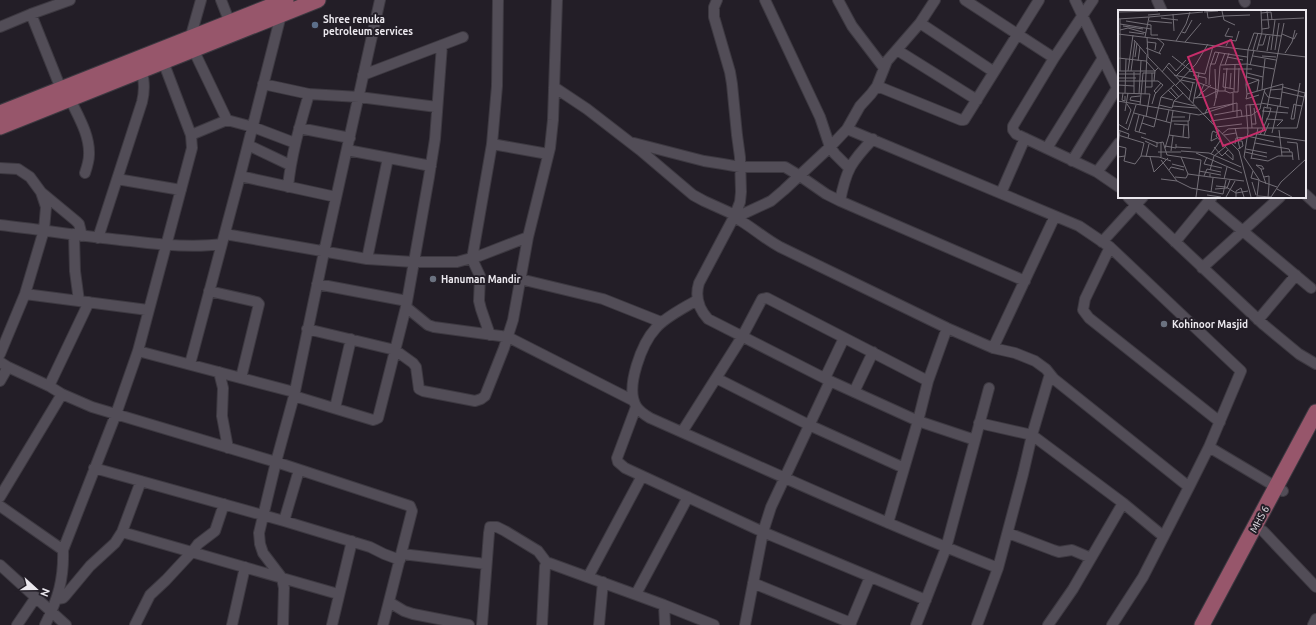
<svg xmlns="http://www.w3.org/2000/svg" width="1316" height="625" font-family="Ubuntu,sans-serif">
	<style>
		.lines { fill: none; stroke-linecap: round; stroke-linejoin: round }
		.street-casing { stroke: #3d3941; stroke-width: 12 }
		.primary-casing { stroke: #3d3941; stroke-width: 17 }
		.street { stroke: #524d57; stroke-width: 10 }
		.primary { stroke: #97566b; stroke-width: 15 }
		.service-dot { fill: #5c6f8a; stroke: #231e27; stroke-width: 1.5 }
		.worship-dot { fill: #6b7280; stroke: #231e27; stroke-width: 1.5 }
		.labels { text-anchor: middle; stroke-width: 4; stroke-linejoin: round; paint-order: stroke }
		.poi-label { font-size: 10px; font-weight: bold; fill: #ebe8ee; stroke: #231e27; text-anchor: start }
		.street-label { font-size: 10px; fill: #ebe8ee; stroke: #231e27 }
		.inset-road { fill: none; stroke: #736f77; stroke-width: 1 }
		.view { fill: #c62d6a; fill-opacity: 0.15; stroke: #c62d6a; stroke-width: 2 }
		.inset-edge { fill: none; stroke: #ebe8ee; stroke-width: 2 }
	</style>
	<rect width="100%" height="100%" fill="#231e27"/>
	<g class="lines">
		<!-- street casing -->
		<g class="street-casing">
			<path id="street" d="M221,0l11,28
				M717,0l-3,7v10l16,55 2,12 5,51 3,22 1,35 -1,10 -5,13 -36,68c-4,13 -1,25 9,36l122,62 88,40 57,19
				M765,0l55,117 10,30 5,7 14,14
				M838,0l14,26 32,42
				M965,0l89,58
				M1075,0l44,92
				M1093,0l-39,58 -41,68v4l3,4 81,38 22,15
				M1157,0l5,11
				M1244,0l1,2
				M31,14l30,75
				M920,23l74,49
				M0,27l31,-13 39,-14
				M190,39l11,-39
				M193,49l34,71 26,7 42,16
				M897,50l80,50
				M363,75l100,-38
				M263,84l46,10 50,3 78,10
				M877,86l84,34h3l75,-120
				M554,87l33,22 53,41 53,45 11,6 31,14 8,-1 28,-13 13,-11 46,-43 17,-18 13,-23 11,-12 6,-8 10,-25 33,-38 15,-23
				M70,99c8,17 20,36 19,56 0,6 -2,12 -4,18
				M299,128l51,10
				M847,129l232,97 31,21 131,124 -32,76 -20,40 -46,90 -31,48
				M191,135l36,-15
				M634,143l70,18 19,3 17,3h45l15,9 26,18 14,7 185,80
				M492,144l56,10
				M248,145l42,20
				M1047,148l56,-90
				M347,150l84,16
				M1072,161l45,-73
				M0,168l18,1 12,8 11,15 5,15 -2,23 -19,64 -25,60
				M1097,172l22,-29
				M240,176l96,21
				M117,179l64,11
				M288,187c3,-32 12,-62 21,-93
				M41,192l35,29 3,3 3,12
				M1001,193l24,-55
				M1305,194l11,10
				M1128,197l8,8 128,120 35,29 17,10
				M840,201c6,-31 11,-39 33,-62
				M1208,202l103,86
				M734,217c16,8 29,21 46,30l167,81 46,20 22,5 20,8 11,8 8,10 135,108
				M0,225c44,5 87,12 131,16 30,4 61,7 91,3
				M74,234l1,37 4,30
				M225,234l142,25 47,3h43l22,-6 49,-19
				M98,238l44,-136c3,-12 2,-20 0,-32
				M1102,242l41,-45
				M1175,242l37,-45
				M1110,247l-25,52 -2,11 6,8 131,104
				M367,259l21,-101
				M1202,268l78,-71
				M520,279l83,20 58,23
				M317,284l90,17
				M209,291l48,11 2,2 -18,74
				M25,294l123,16
				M697,300c-13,8 -32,17 -41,28 -14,15 -31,59 -20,78 3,5 9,9 14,12 115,51 231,104 348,150
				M406,307l22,18 6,2 74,10 126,64
				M1258,320l38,-45
				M307,329l88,21 18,13 3,4 3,22 4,2 52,10 6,-2 4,-3 19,-48 9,-28 15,-83 22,-89 3,-28 4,-120
				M490,335l-9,-26 -2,-8 1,-25 -8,-17 20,-115 5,-58 1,-86
				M993,348l62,-132
				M138,351l156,41
				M0,362l8,5 41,19 13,8 30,13 184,55 134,44 2,5 -29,114
				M190,364l50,-188 41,-161
				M219,372l4,16 -1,28 6,32
				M716,378l93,47 95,43
				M825,378l19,-40
				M0,381l8,-14
				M49,386l40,-84
				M854,392l19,-40
				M294,396l79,24 3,-1 2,-1 28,-111 23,-130 6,-38 7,-94
				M636,407l-19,51 1,4 7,6 138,64 163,68
				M335,408l16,-69
				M979,423l53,12 91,68 40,33
				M682,432l60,-95 20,-38 5,-1 161,83
				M1209,447l74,44
				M94,468l190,53 86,26 14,7 16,6
				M141,481l-19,51 216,62
				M0,497l62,-103
				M0,506l63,44
				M284,521l15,-51
				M888,523l30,-102 10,-40 19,-53
				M1263,531l53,56
				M1008,533l45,17 6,2 13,-2 19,8
				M402,554l84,10
				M0,565l66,60
				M588,577l54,-101
				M753,583l98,40
				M636,594l52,-97
				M57,599l6,-1 2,-2 25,-30 25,-23 7,-11
				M389,602l15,9 9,3 56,11
				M664,605l1,20
				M17,625l19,-28
				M45,625c13,-26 19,-46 18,-75l53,-136 22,-63 54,-203 -1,-13 -30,-79
				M135,625l15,-30 16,-15 26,-28 6,-8 17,-13 9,-27
				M232,625l13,-58
				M283,625l1,-37 -2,-10 -19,-25 -3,-9 -1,-11 17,-71 18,-66 30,-144 56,-252
				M332,625l20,-84
				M482,625l7,-92 1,-6h7l8,4 33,20 9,12
				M542,625l3,-59 4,-3 115,42 50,20
				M599,625l4,-43
				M745,625l18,-93 8,-25 59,-126
				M850,625l20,-48
				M916,625l30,-77 43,-160
				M977,625l21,-57 25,-94 9,-39 18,-61
				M1048,625l25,-36 50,-86
				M1313,625l3,-6"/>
		</g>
		<!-- primary casing -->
		<g class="primary-casing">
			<path id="primary" d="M0,113l286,-113
				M0,127l318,-127
				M1202,625l114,-213"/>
		</g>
		<!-- street -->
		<use href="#street" class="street"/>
		<!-- primary -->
		<use href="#primary" class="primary"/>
	</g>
	<!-- markers -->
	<circle class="service-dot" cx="315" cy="25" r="4"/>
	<g class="worship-dot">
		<circle cx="433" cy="279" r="4"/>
		<circle cx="1164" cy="324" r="4"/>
	</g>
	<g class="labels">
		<!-- poi labels -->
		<g class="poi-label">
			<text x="323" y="23">Shree renuka<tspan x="323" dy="12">petroleum services</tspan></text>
			<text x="441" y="283">Hanuman Mandir</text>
			<text x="1172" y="328">Kohinoor Masjid</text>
		</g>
		<!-- street labels -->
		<g class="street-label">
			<text transform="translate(1259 519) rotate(-62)" y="4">MHS 6</text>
		</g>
	</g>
	<!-- overview -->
	<g transform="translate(1118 10)">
		<rect width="188" height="188" fill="#231e27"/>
		<path class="inset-road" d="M89,1l1,7 15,-2M104,1l2,9 11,5M0,2l40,-1M86,2l14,-1M143,3l10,-1 1,8M55,4l1,17M30,5l12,-1M105,6l27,-1M31,7l54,-5M43,8l17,2M0,9l31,-2M144,10l42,-2M31,11l23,2M2,14l31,5v-4l-25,-4M5,16l20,3M111,18l-4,8 8,1M33,19v6h7M144,19l7,-1 -2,-17M2,20l8,-2 18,5M11,22l15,2M64,22l3,1 7,-13M0,24l188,23M164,24l12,5 3,-6M27,27l4,-20M29,27l1,20 91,94 12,46M39,28l7,6 -5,9M16,30l12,14M58,31l10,-17 4,-12M29,32l9,1 -1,7M67,32l16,-19M141,35h4l3,-10M108,36l3,-6 7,1 3,-10M28,38l15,6M135,40l5,-17M139,40l5,-18 -1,-21M153,40l4,-30M157,40l4,-27M149,41l3,-15M167,43l7,-11 3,-12M54,46l18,14M135,46l23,4M144,46l14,1M17,47l2,-14M109,47l16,3M0,48l28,3 9,10 -1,10M20,51l2,-14M92,54h5l4,-12M129,54l27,5M103,55l26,-1M107,55l4,-12M132,55l4,-15M48,56l25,26M97,59l1,29M105,59h29M1,61h36l3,-3M2,61v-52M10,61l5,-36M13,61l4,-30M58,61l10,-11M71,61l16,3 8,-28M44,62l7,-9 7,8M106,63l-1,14 11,2M129,63l16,4 -1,13M1,64h21M56,65l23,5M59,65l13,-13M75,65l13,3v6M129,67l12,3 -2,11M145,67l2,-18M0,68h18M63,70l14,3M0,71h40l5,4 -8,9 -3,10M79,72l21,8 -4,16M182,73l-4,22 -2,14h-3l3,-15 2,1 6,1M0,75l16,1M91,75l1,-18 5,-15 32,5M128,75l13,-5M57,76l21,-22 12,-20M28,77h6v-14M165,77l22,6M53,78l8,9M112,78l1,-15M50,80l9,9M152,80l12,-1M100,81l2,-25 5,-13M107,81l5,2 4,-1 1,-28M146,81l4,6 13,2M116,82h4l1,-24M164,82l22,5M0,83l32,1 -4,23M5,83l-1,7 3,1v-5M7,83l1,-34M16,83v-21M38,83l-2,-2 7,-8M21,84l2,-33M27,84l2,-40M129,84l-1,5 13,-4M22,86l-9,1 -1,3 11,2M81,86l5,-12M43,87l12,3M76,88l11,-1 12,-6h8l2,-23M78,88l15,-13M71,90l4,-17M0,91l81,14 34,-11M56,91l21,5M75,93l6,-30M143,93l28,5M132,94l2,24M22,95l3,-32h12M41,95l13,3 2,-7 9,-8M54,96l25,2M162,96l3,-22 -36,10 -1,-9 2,-35 6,-17 27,3M7,101l3,-18M55,101l-4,24 20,3 -1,-17M115,101v-18M144,101l26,2M16,103l37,10M87,104l2,-5 30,-6v14M21,105l-4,16 11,3M96,105l27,-5 1,6M54,107h13M148,109l17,1 -6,6M53,111h18l1,-7M93,111l41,-6 8,-6 1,-5M144,111l2,-14 3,1 17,-85M48,112l3,-12M24,113l12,4 7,-30 14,-13M0,114l10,6 8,-25M8,114l5,-14 -4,-6M56,114l14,1M134,114h4l-2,-16M98,117l26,-3M117,118l5,21M0,120l11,4 -1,4M101,120l-3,6 17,19M161,120l3,26M21,122l5,-16M99,123l-4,-2 -1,2 -1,8 6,-3M154,123l6,-27M104,124l6,-5 15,-1h54l9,-39M139,124l49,7M0,125l26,8 -3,13 18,1 12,4M106,125l12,-2M142,125l9,-20 2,-7h-4M146,125l5,-12M129,126l27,6M23,127l17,6 5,-1 4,13 34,5 -5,37M65,127l1,-12M27,131l12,6v-5M43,132v15M169,132l10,1 2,17M137,133l34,6 1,3M117,134l1,-6 11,-1M47,136l11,2v-4M58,137l15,1M96,137l8,9 6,-6M47,138l4,-13M120,139l5,-3 -1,-5h-4M128,139l21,4M53,141l2,-15M63,141l28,2 32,14M40,142h23M127,142l22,5M163,142h11l1,8M78,143l46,20M107,143l8,7v-5M93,144l9,-13M7,146l-1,5 11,3 6,-8M0,147l7,-1 1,-8 -8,-2 2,-15M28,147l3,-13M32,147l4,15 14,-14M63,147l7,17 22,3M89,147l-3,7 18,4M126,147l4,-25 -2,-27 15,-1 4,-15M126,147l16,24 17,6M133,148l17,3 10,-5h15M133,149l7,-31M43,150l16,21 14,7 32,6 3,-14M54,154l12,3M138,155l5,4 5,15M138,155l6,1 2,3h-3M51,160l2,-3 13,3M92,160l4,-14 11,-9M81,161l22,4M135,161l-2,7 8,2M92,164v3l34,4M86,166l3,-7 14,3M57,167l11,1 2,-4M146,167l5,-1v9M43,169l16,2M106,169l3,-12M134,172l4,13M98,176l10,1 10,6 12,-2M97,179l12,-1 3,-8M159,179l15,8M93,182l2,-14M89,185l14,2M140,186l13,1M108,187l9,-16M118,187v-6l5,-3 3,9M139,187l2,-17M150,187l1,-12M153,187l10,-15 25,-23"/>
		<path class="view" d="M113,30l34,90 -42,16 -35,-89z"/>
		<rect width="188" height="188" class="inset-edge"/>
	</g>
	<!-- north arrow -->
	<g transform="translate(36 589) rotate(111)" stroke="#231e27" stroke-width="3" paint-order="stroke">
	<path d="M0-3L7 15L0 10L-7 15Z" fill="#ebe8ee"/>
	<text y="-6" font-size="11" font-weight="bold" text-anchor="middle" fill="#ebe8ee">N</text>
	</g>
</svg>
